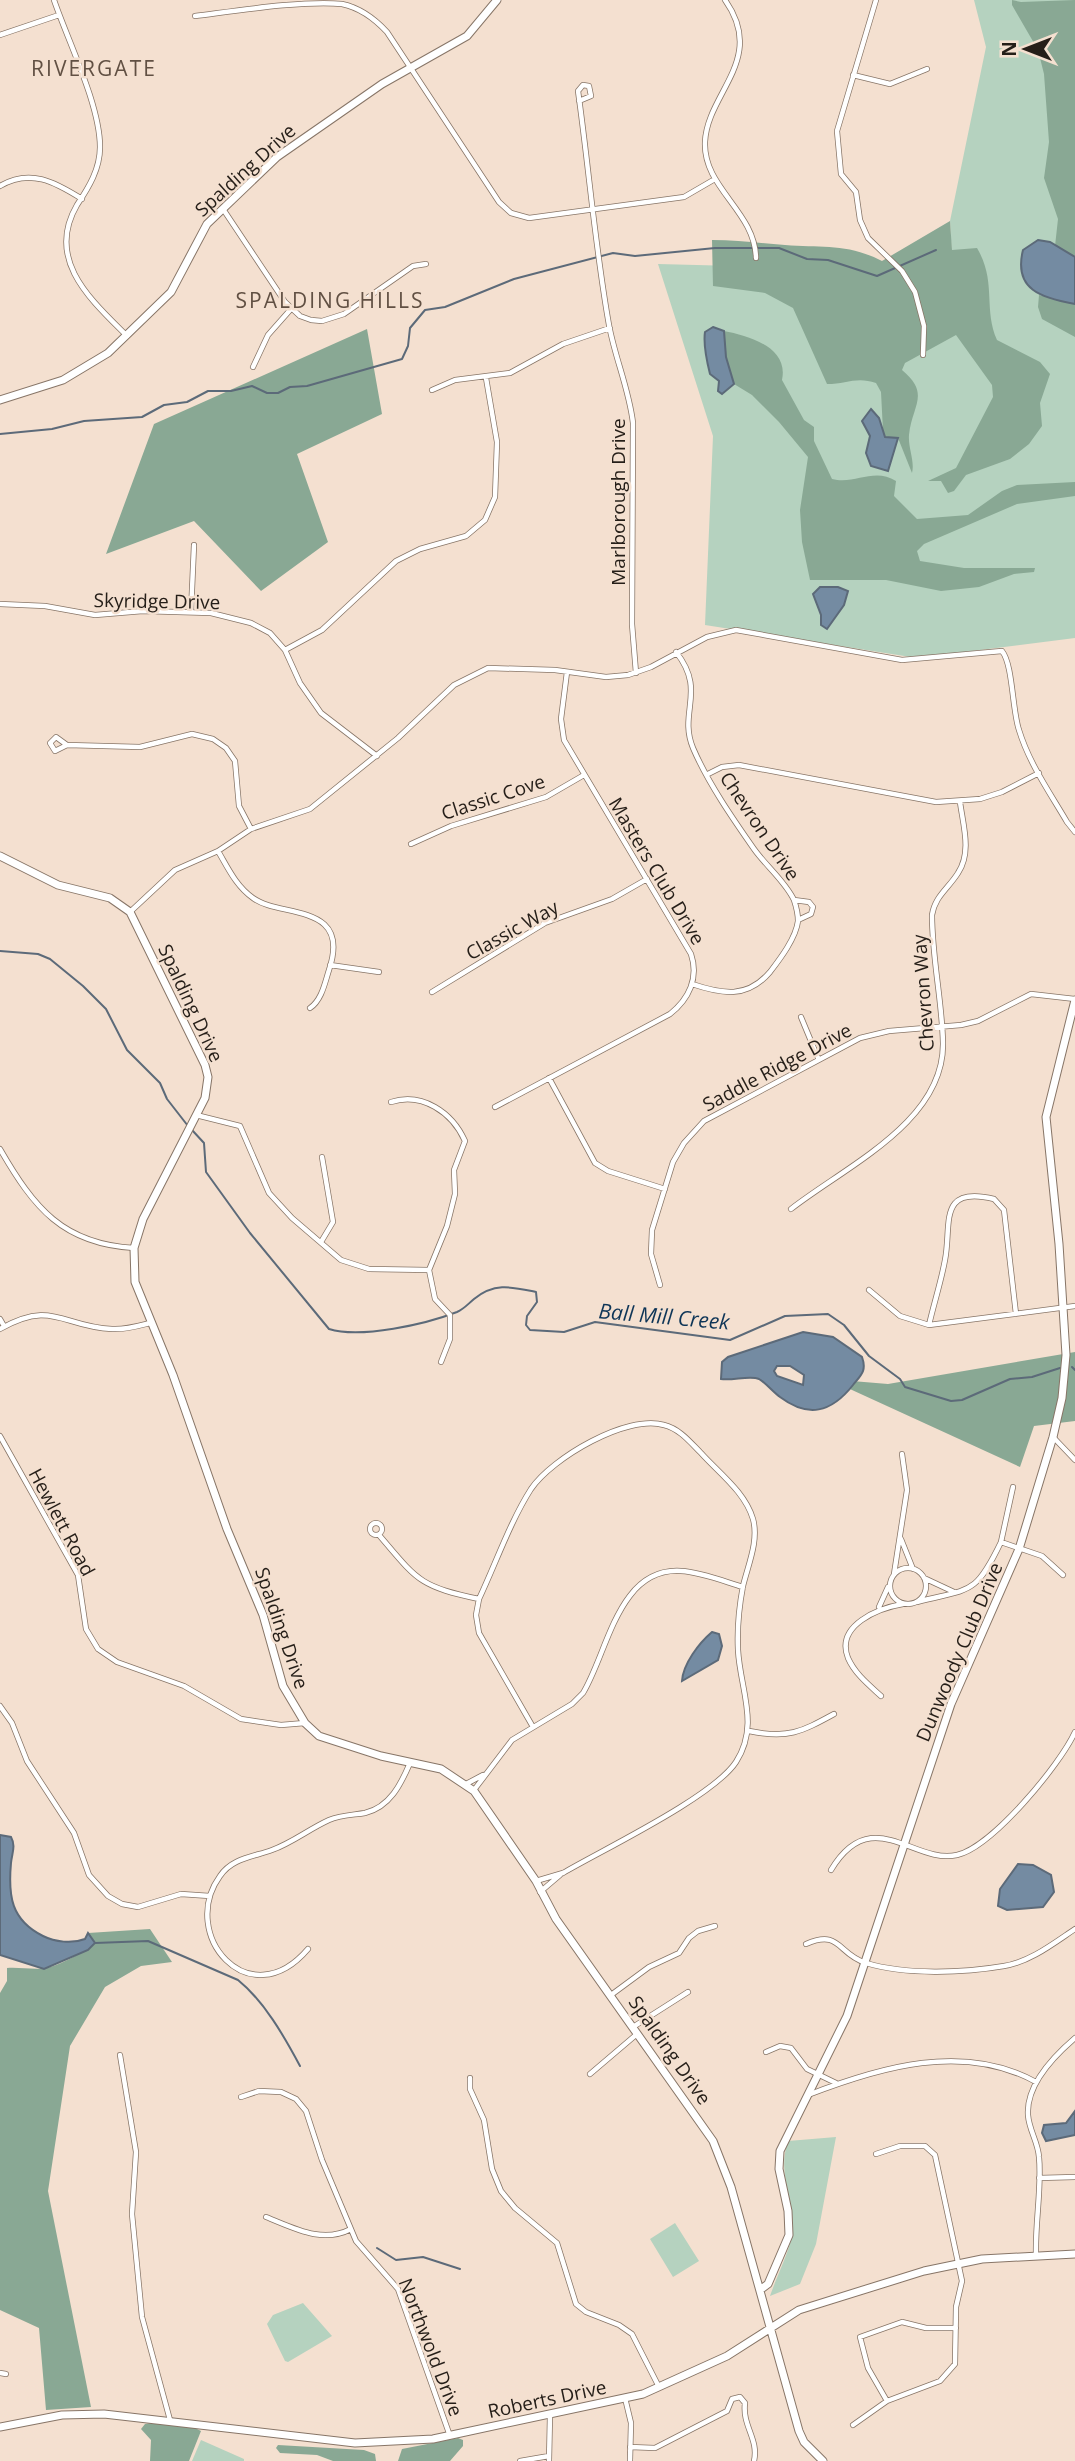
<svg xmlns="http://www.w3.org/2000/svg" width="1075" height="2461" font-family="'Open Sans',sans-serif">
	<style>
		.green { fill: #b5d2bf }
		.forest { fill: #89a894 }
		.water { fill: #748ba2; stroke: #5c6a79; stroke-width: 2; fill-rule: evenodd }
		.lines { fill: none; stroke-linecap: round; stroke-linejoin: round }
		.stream { stroke: #5c6a79; stroke-width: 2 }
		.street-casing { stroke: #877567; stroke-width: 6 }
		.secondary-casing { stroke: #877567; stroke-width: 9 }
		.street { stroke: #fff; stroke-width: 4.5 }
		.secondary { stroke: #fff; stroke-width: 7 }
		.labels { text-anchor: middle; stroke-width: 5; stroke-linejoin: round; paint-order: stroke }
		.street-label { font-size: 19px; fill: #251e18; stroke: #f4e0d0 }
		.neighbourhood-label { font-size: 21px; letter-spacing: 2px; fill: #615043; stroke: #f4e0d0 }
		.water-label { font-size: 21px; font-style: italic; fill: #0e3557; stroke: #f4e0d0 }
	</style>
	<rect width="100%" height="100%" fill="#f4e0d0"/>
	<!-- green -->
	<path class="green" d="M974,0h101v638l-158,20 -212,-33 8,-189 -55,-172 156,4 142,67 -6,-114 36,-174z
		M836,2137l-20,107 -16,40 -30,12c6,-18 23,-52 23,-68 0,-34 -16,-53 -5,-87z
		M675,2223l24,38 -26,16 -23,-38z
		M303,2303l29,33 -44,26 -3,-1 -18,-37 6,-9z
		M201,2440l43,19v2h-52z"/>
	<!-- forest -->
	<path class="forest" d="M1012,0l9,2 54,-2v257l-20,-11 3,-27 -14,-41 5,-36 -5,-68 -6,-24 -26,-45z
		M950,221l2,29 25,-2c20,34 6,60 20,92l43,22 10,12 -10,29 2,23 -13,18 -19,15 -44,16 -12,16 -6,2 -7,-12h-13l28,-13 37,-71 -1,-12 -36,-50 -51,28 -3,7c29,24 10,35 7,65 -1,13 6,26 3,38l-14,-35 -13,-1 -2,-6 -2,-39 -5,-9c-19,-7 -30,1 -49,1l-34,-76 -28,-15 -52,-7 -1,-46c25,0 48,3 73,5 37,3 62,-2 97,16z
		M1039,295l36,9v33l-33,-18 -4,-12z
		M367,329l15,85 -85,40 31,88 -67,49 -67,-70 -88,33 48,-130z
		M724,331c25,5 65,16 58,49l22,40 10,7v14l18,38c23,6 42,-12 64,2l-2,15 23,23 51,-4 34,-24 15,-6 58,-3v14l-58,8 -93,40 -7,7 3,10 44,7h71l-1,4 -20,2 -35,13 -38,4 -55,-11h-76l-8,-38 -2,-32 8,-53 -29,-35 -27,-27 -18,-11 -8,-27z
		M1075,1352v69l-41,5 -14,41 -192,-88 60,5z
		M150,1929l22,33 -31,4 -36,21 -35,59 -22,145 43,216 -45,3 -7,-82 -39,-18v-317l7,-12v-13c12,-1 28,2 38,0 12,-1 43,-18 50,-25l-7,-10z
		M157,2422l34,4 10,5 -12,30h-39l1,-21 -10,-11 4,-5z
		M458,2438l5,2v6l-13,15h-52l4,-12z
		M278,2445l86,5 11,4 1,7h-43l-16,-6 -37,-2 -4,-5z"/>
	<!-- water -->
	<path class="water" d="M1038,240l12,2 25,15v47c-33,-6 -62,-14 -52,-54z
		M713,327l11,4 2,26 8,27 -12,10 -4,-3 1,-10 -9,-7c-3,-12 -7,-29 -5,-42z
		M871,409l8,9 6,19 13,1 -10,33 -17,-5 -5,-13 4,-17 -8,-15z
		M820,587h18l10,4 -4,14 -17,24 -6,-4v-10l-8,-21z
		M803,1332l30,5 29,20c5,14 -1,18 -9,28 -22,28 -45,33 -73,12 -7,-5 -14,-14 -21,-18 -9,-4 -27,2 -38,0l1,-17 6,-5zM777,1366h13l14,9 -1,10 -26,-9 -3,-5z
		M712,1632l7,2 3,12 -4,14 -36,21c1,-17 17,-38 30,-49z
		M0,1835l11,2c5,9 1,16 0,26 -3,33 0,57 32,73 12,6 29,8 42,3l3,-6 7,10 -7,7 -44,19 -44,-14z
		M1018,1864l15,1 18,10 3,17 -11,15 -36,3 -9,-4 2,-17z
		M1075,2111v24l-29,6 -4,-8 2,-8 22,-2z"/>
	<g class="lines">
		<!-- stream -->
		<path class="stream" d="M0,434l52,-5 32,-8 58,-4 22,-12 23,-3 21,-11h23l21,-5 15,7h11l12,-6 17,-1 95,-27 6,-13 2,-18 15,-18 20,-3 69,-28 99,-26 22,3 80,-8h64l28,11 21,1 49,16 59,-26
			M0,951l38,3 12,5 33,27 23,23 21,41 33,33 7,16 21,27
			M192,1130l12,13 2,29 44,61 79,96c32,10 97,-5 128,-17 7,-3 11,-8 17,-13 21,-17 38,-12 62,-7l1,10 -10,14 -1,9 4,5 34,2 31,-10 135,18 55,-24 43,-2 16,11 25,31 31,23 5,8 46,14 11,-1 48,-21 22,-2 28,-9
			M1072,1367l3,3
			M95,1943l53,-2 90,39c26,21 46,56 62,86
			M377,2248l19,12 27,-3 37,12"/>
		<!-- street casing -->
		<g class="street-casing">
			<path id="street" d="M54,0c14,41 46,105 46,147 0,22 -11,40 -23,58 -32,55 14,95 50,131
				M725,0c42,59 -18,93 -20,142 -2,46 50,69 51,116
				M876,0l-39,131 4,43 15,18 4,28 8,18 34,33 13,21 9,34 -1,29
				M195,16c40,-5 110,-16 147,-12 19,4 33,15 45,28l112,170 12,11 18,5 155,-21 31,-18
				M0,35l59,-20
				M853,75l37,9 37,-15
				M579,101l12,-5 -2,-10 -6,-1 -5,6c11,78 17,156 31,234 6,33 20,64 24,98l-1,201 4,49
				M0,186c30,-18 55,-4 82,13
				M223,209l62,93 15,14 11,4 11,1 22,-7 69,-48 13,-2
				M253,367l15,-32 23,-26
				M432,390l23,-10 55,-7 53,-29 47,-16
				M0,604l45,2 50,9 48,-4 68,2 40,10 19,10 15,17 15,33 21,30 56,43
				M191,612l3,-67
				M285,650l37,-20 74,-69 24,-12 46,-13 19,-16 10,-23 2,-55 -11,-64
				M676,652c31,39 2,60 17,96 15,35 40,71 61,101 12,17 31,32 40,51 2,6 4,14 4,21 -2,17 -18,38 -28,51 -23,27 -48,22 -78,12
				M67,745l-11,-8 -6,6 5,8 12,-6 73,2 52,-13 21,5 13,9 9,13 4,45 12,23
				M708,774l14,-7 17,-2 197,37 44,-3 22,-7 37,-19
				M411,844l40,-18 95,-29 38,-22
				M218,851c10,17 18,35 35,47 27,20 99,4 76,72 -4,12 -7,30 -19,38
				M794,900l15,2 4,5 -2,7 -13,6
				M130,912l45,-42 43,-19 33,-22 59,-20 88,-71 56,-53 34,-17 67,2 51,7 22,-2 23,-8 56,-30 29,-7 166,30 100,-9c11,14 10,58 17,79 10,33 31,63 48,92l8,10
				M330,965l49,7
				M432,992l113,-69 67,-24 35,-20
				M801,1017l17,41
				M549,1078l46,85 13,8 57,18
				M391,1102c31,-10 61,10 74,39l-11,29 1,24 -8,32 -18,44
				M495,1107l175,-93c19,-15 29,-36 21,-60l-127,-214 -3,-21 6,-47
				M196,1115l44,11 29,67 23,25 49,42 28,9 60,1
				M0,1149c34,59 63,95 134,99
				M791,1209c55,-43 153,-87 152,-166 -1,-43 -11,-85 -11,-128 3,-19 16,-26 26,-42 14,-21 5,-48 2,-71
				M321,1242l12,-20 -11,-65
				M429,1270l6,29 15,16v24l-9,23
				M660,1285l-9,-31 1,-24 21,-68 11,-19 20,-22 156,-83 29,-7 72,-6 17,-4 53,-27 44,5
				M869,1290l31,26 29,9 146,-19
				M0,1319l4,7
				M929,1325c5,-22 12,-43 16,-65 7,-35 -8,-75 49,-61l10,11 12,104
				M0,1329c53,-30 62,-2 112,0 13,1 26,-3 38,-6
				M0,1436l78,139 8,54 12,20 19,13 67,24 57,33 40,6 24,-2
				M1054,1438l21,22
				M370 1529a6 6 0 1 1 12 0a6 6 0 1 1-12 0Z
				M379,1535c39,46 40,51 100,64
				M901,1539l12,30
				M1001,1542l12,-55
				M890 1586a18 18 0 1 1 36 0a18 18 0 1 1-36 0Z
				M894,1574l13,-84 -5,-36
				M924,1578l30,14
				M917,1602c54,-14 58,-6 84,-60l41,14 21,19
				M879,1607l9,-20
				M881,1696c-12,-11 -26,-22 -33,-38 -13,-33 31,-50 55,-54
				M0,1706l12,17 15,38 47,72 15,42 19,21 14,8 16,3 43,-13 29,2
				M533,1727l-54,-94 -3,-18 3,-16c17,-36 31,-77 52,-110 21,-31 96,-75 133,-64 16,4 26,17 37,28 18,20 44,39 52,66 6,22 -5,46 -10,67 -4,21 -6,43 -5,64 2,39 22,75 -2,112 -23,35 -132,87 -173,111l-27,8
				M749,1731c39,8 52,1 85,-17
				M466,1784l17,-9
				M474,1790l38,-50 60,-36 11,-11c25,-41 35,-126 98,-122 20,1 42,10 62,16
				M831,1870c41,-68 83,-5 126,-15 35,-8 103,-90 118,-123
				M540,1892l20,-17
				M806,1944c35,-15 31,10 60,19 40,12 97,10 138,3 26,-4 50,-23 71,-37
				M308,1949c-59,69 -130,-15 -88,-73 12,-18 33,-19 52,-26 20,-7 37,-21 57,-30 12,-5 24,-5 36,-7 25,-6 36,-29 45,-50
				M611,1995l38,-28 30,-14 10,-15 9,-7 17,-5
				M633,2027l55,-35
				M766,2052l14,-6 11,2 16,21 29,14
				M120,2055l16,97 -4,62 10,103 28,103
				M590,2074l47,-40
				M470,2078v11l14,31 8,49 9,22 14,17 42,35 19,61 10,8 33,13 13,9 27,53
				M808,2095c72,-28 156,-53 228,-13
				M241,2097l18,-6 22,1 15,7 10,12 16,49 34,81 42,48 52,147
				M1039,2178l36,-1
				M266,2217c28,11 56,27 85,12
				M1036,2255c-1,-33 6,-68 3,-98 -1,-15 -10,-27 -11,-42 -2,-30 26,-59 47,-77
				M0,2373l6,1
				M625,2398l6,25 -1,38
				M887,2401l-19,-33 -8,-31 42,-15 24,6h30
				M853,2425l34,-24 53,-20 15,-17 1,-57 6,-26 -27,-126 -10,-9h-25l-24,8
				M630,2447l25,1 72,-37 5,-12 8,-2 5,6c-3,23 14,36 9,58
				M520,2461l29,-5
				M549,2461l1,-46"/>
		</g>
		<!-- secondary casing -->
		<g class="secondary-casing">
			<path id="secondary" d="M0,400l63,-20 45,-27 63,-61 36,-68 70,-67 105,-73 85,-48 30,-36
				M0,856l58,29 52,13 20,14 75,153 3,12 -3,21 -62,121 -9,29 1,34 38,93 54,154 36,86 20,71 22,37 14,13 62,20 60,13 33,22 62,90 20,38 157,222 18,46 68,244 5,11 19,19
				M760,2290l8,-6 21,-49 -1,-24 -9,-42 1,-18 67,-135 104,-312 68,-155 34,-112 9,-39 4,-43 -7,-111 -13,-127 29,-117
				M0,2427l62,-12 42,-1 251,29 78,-4 210,-45 84,-38 72,-46 125,-39 58,-12 93,-5"/>
		</g>
		<!-- street -->
		<use href="#street" class="street"/>
		<!-- secondary -->
		<use href="#secondary" class="secondary"/>
	</g>
	<g class="labels">
		<!-- street labels -->
		<g class="street-label">
			<text transform="translate(245 170) rotate(-42)" y="7">Spalding Drive</text>
			<text transform="translate(618 502) rotate(-90)" y="7">Marlborough Drive</text>
			<text transform="translate(157 601) rotate(1)" y="7">Skyridge Drive</text>
			<text transform="translate(493 797) rotate(-18)" y="7">Classic Cove</text>
			<text transform="translate(760 826) rotate(56)" y="7">Chevron Drive</text>
			<text transform="translate(657 871) rotate(59)" y="7">Masters Club Drive</text>
			<text transform="translate(512 930) rotate(-29)" y="7">Classic Way</text>
			<text transform="translate(923 993) rotate(-94)" y="7">Chevron Way</text>
			<text transform="translate(191 1003) rotate(65)" y="7">Spalding Drive</text>
			<text transform="translate(777 1067) rotate(-28)" y="7">Saddle Ridge Drive</text>
			<text transform="translate(62 1522) rotate(62)" y="7">Hewlett Road</text>
			<text transform="translate(282 1628) rotate(71)" y="7">Spalding Drive</text>
			<text transform="translate(959 1652) rotate(-67)" y="7">Dunwoody Club Drive</text>
			<text transform="translate(670 2050) rotate(55)" y="7">Spalding Drive</text>
			<text transform="translate(431 2347) rotate(69)" y="7">Northwold Drive</text>
			<text transform="translate(547 2399) rotate(-12)" y="7">Roberts Drive</text>
		</g>
		<!-- neighbourhood labels -->
		<g class="neighbourhood-label">
			<text x="94" y="76">RIVERGATE</text>
			<text x="330" y="308">SPALDING HILLS</text>
		</g>
		<!-- water labels -->
		<g class="water-label">
			<text transform="translate(664 1317) rotate(5)" y="7">Ball Mill Creek</text>
		</g>
	</g>
	<!-- north arrow -->
	<g transform="translate(1026 49) rotate(270)" stroke="#f4e0d0" stroke-width="5" paint-order="stroke">
	<path d="M0-5L12 26L0 18L-12 26Z" fill="#251e18"/>
	<text y="-10" font-size="19" font-weight="bold" text-anchor="middle" fill="#251e18">N</text>
	</g>
</svg>
